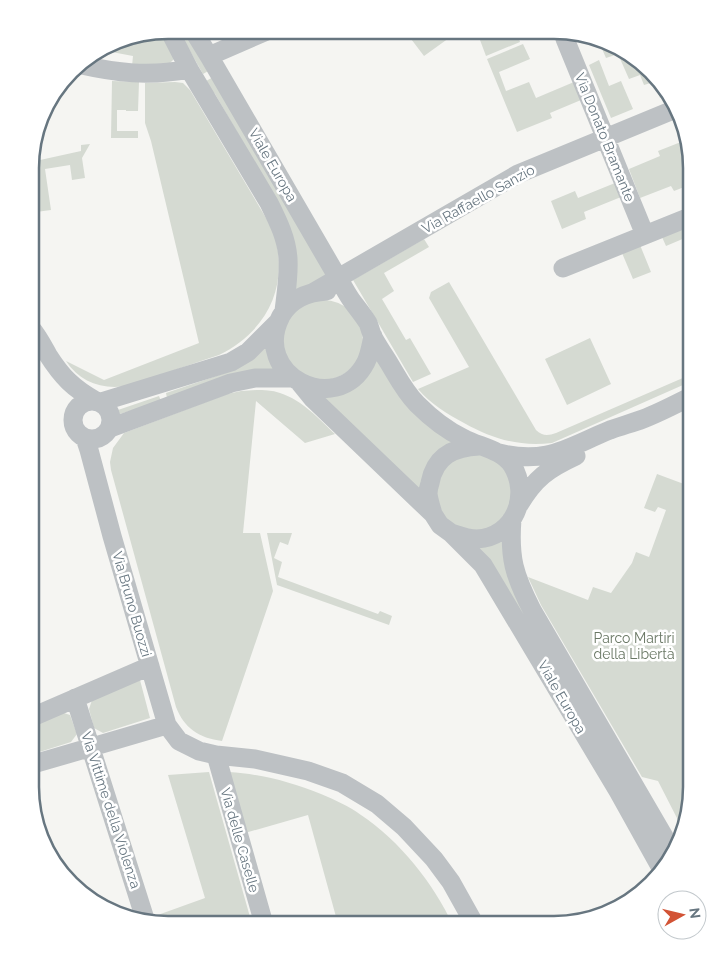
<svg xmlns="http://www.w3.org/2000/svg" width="722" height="955" font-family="Raleway,sans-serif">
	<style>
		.green { fill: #d5dad2 }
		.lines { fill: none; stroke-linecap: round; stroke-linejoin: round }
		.stream { stroke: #b5c1c4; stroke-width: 4.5 }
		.minor { stroke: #bdc1c4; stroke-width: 19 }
		.labels { text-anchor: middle; stroke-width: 5; stroke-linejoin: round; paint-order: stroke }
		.street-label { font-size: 14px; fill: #677680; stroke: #fff }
		.park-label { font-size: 14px; fill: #6a7865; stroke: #fff }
		.rim { fill: none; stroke: #677680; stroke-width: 2.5 }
	</style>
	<rect width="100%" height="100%" fill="#f5f5f2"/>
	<!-- green -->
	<path class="green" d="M178,30h8l24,40 -7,4z
		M161,31l13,28 -4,4 -38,3 1,-10 -32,-6 22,-13z
		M405,31h39l5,7 -25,18z
		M501,31h15l4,11 -34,14 -6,-16z
		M599,42l30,13 22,19 17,21 -8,3 -6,-16 -10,3 -4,-10 -11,4 -11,-25 -12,4z
		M523,44l7,15 -31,13 7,19 23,-9 7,16 38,-16 7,18 -31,13 2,5 -35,14 -30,-73z
		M599,60l10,26 12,-5 12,28 -22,9 -22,-53z
		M215,76l114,198 -34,21 -15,-89 -65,-112 -3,-2 -6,-11z
		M112,81l27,1 -1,29h-12v-1h-9v21h21v7h-27z
		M175,82l8,1 7,7 79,133c3,7 7,14 8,22 9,49 -14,88 -58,110 -18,6 -37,12 -55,19 -11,3 -22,8 -33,11 -26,6 -51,-2 -65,-24l38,19 95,-37 -48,-202 -6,-18v-40z
		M686,140l6,27v17l-18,7 -3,-5 -31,12 -11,-29 31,-13 -2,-5z
		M90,144l-8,14 3,20 -13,2 -2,-15 -25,4 6,41 -15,2 -5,-50 50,-11v-6z
		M615,183l6,14 -37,15 2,7 -24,10 -11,-28 24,-10 3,7z
		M692,225v10l-26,11 -4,-9z
		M424,239l5,8 -45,26 10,18 -12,8 24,41 4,-2 21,36 -18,8 -60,-102z
		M640,245l11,27 -18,7 -11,-26z
		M449,282l87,148c6,6 12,6 20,3l136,-59v7l-140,62c-33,4 -59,-4 -88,-20 -17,-9 -33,-19 -46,-34l51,-22 -40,-69 2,-6z
		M283 340a40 40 0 1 1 80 0a40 40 0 1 1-80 0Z
		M590,338l21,46 -44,21 -22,-46z
		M267,346l12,25 -112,27 -1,-5 68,-23 18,-10z
		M374,357l78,85 -31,49 -97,-93v-3z
		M256,390c8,0 16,0 24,3 22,7 39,26 55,41l-30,9 -49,-42 -13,132h17l13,58 -51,150c-23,-3 -38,-13 -46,-34l-65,-237 -1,-8 3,-14 11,-15 103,-39 14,-3z
		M159,396l2,5 -41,13h-2v-4z
		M435 492a39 39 0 1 1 78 0a39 39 0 1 1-78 0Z
		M657,474l35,13v302l-13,33 -21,-41 -16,-4 -101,-172 -13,-28 60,23 5,-13 18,6 21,-30 4,-11 13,5 17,-47 -8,-3 -3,5 -11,-4z
		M267,533h25l-4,12 -8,-3 -6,16 8,4 -4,15 100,37 2,-3 12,5 -3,9 -112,-40z
		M501,538l170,320 -2,6 -194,-320z
		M140,680l10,38 -47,15 -9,-5 -5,-19 3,-9z
		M61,712l9,3 7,19 -6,8 -41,13v-29z
		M209,772l43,152h-95l-2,-8 50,-18 -37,-123z
		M229,772c32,2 62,10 92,22 14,6 28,12 40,21 39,26 72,68 92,110l-115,-1 -30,-109 -63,18z"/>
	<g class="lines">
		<!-- stream -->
		<path class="stream" d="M31,249v-23"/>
		<!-- minor -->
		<path class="minor" d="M169,30l20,39 80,134c9,18 18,36 19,56 1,17 -2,35 -4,52
			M193,30l16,26 129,222c5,8 9,16 14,23 6,8 11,14 16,22 2,5 3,10 5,14 5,9 11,18 16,26 9,15 16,29 28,41 13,13 29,26 46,34 16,9 38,11 49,27 19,31 2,72 -35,74 -10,0 -17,-3 -26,-6
			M565,39l80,196
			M209,56l60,-26
			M77,64c40,9 72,13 112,5
			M563,268l129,-52
			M327,291c-19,1 -36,7 -46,25 -31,59 56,103 85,46 4,-8 5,-17 7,-26
			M314,292l204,-118 160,-66
			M31,328c7,8 12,18 17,27 14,22 25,33 48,46
			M300,383l13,16 120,115 7,11 11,8 32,32 9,15 126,211 44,79
			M73 420a19 19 0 1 1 38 0a19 19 0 1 1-38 0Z
			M101,402l130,-40 17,-10 29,-29
			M110,428l121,-45 24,-5h38
			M85,438l4,12 23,86 55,189 12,16 20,10 17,4 39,4 53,12 34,12 35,21 27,23 30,32 17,23 24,43
			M499,453c48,12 69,-6 111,-23 11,-4 22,-7 33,-11 16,-6 33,-15 49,-23
			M519,505c16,-27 29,-36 57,-49
			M433,514c-2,-7 -4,-13 -5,-20 0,-3 1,-8 2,-11 5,-27 24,-36 49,-37
			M512,519c-3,39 2,56 20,91l141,242
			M75,698l71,224
			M30,718l120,-52
			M216,755l48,169
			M30,765l137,-40"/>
	</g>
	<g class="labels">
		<!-- street labels -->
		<g class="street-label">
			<text transform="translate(605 137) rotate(68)" y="5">Via Donato Bramante</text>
			<text transform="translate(273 165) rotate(60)" y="5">Viale Europa</text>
			<text transform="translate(478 199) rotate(-29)" y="5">Via Raffaello Sanzio</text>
			<text transform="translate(132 604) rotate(74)" y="5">Via Bruno Buozzi</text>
			<text transform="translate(562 697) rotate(60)" y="5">Viale Europa</text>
			<text transform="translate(111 810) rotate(72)" y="5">Via Vittime della Violenza</text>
			<text transform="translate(240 840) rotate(74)" y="5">Via delle Caselle</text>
		</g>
		<!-- park labels -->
		<g class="park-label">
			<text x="634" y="643">Parco Martiri<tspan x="634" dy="16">della Libertà</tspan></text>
		</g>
	</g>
	<!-- crop -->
	<path d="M0 0H722V955H0ZM168 39H554A129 129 0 0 1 683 168V787A129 129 0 0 1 554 916H168A129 129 0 0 1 39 787V168A129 129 0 0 1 168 39Z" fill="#fff" fill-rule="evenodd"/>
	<path class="rim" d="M168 39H554A129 129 0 0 1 683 168V787A129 129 0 0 1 554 916H168A129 129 0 0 1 39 787V168A129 129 0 0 1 168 39Z"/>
	<!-- north arrow -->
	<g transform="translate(682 915) rotate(82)"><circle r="24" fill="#ffffff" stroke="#c2c8cc"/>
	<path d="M0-4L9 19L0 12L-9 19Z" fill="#d25335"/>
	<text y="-8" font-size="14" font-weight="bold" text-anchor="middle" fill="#677680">N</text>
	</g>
</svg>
